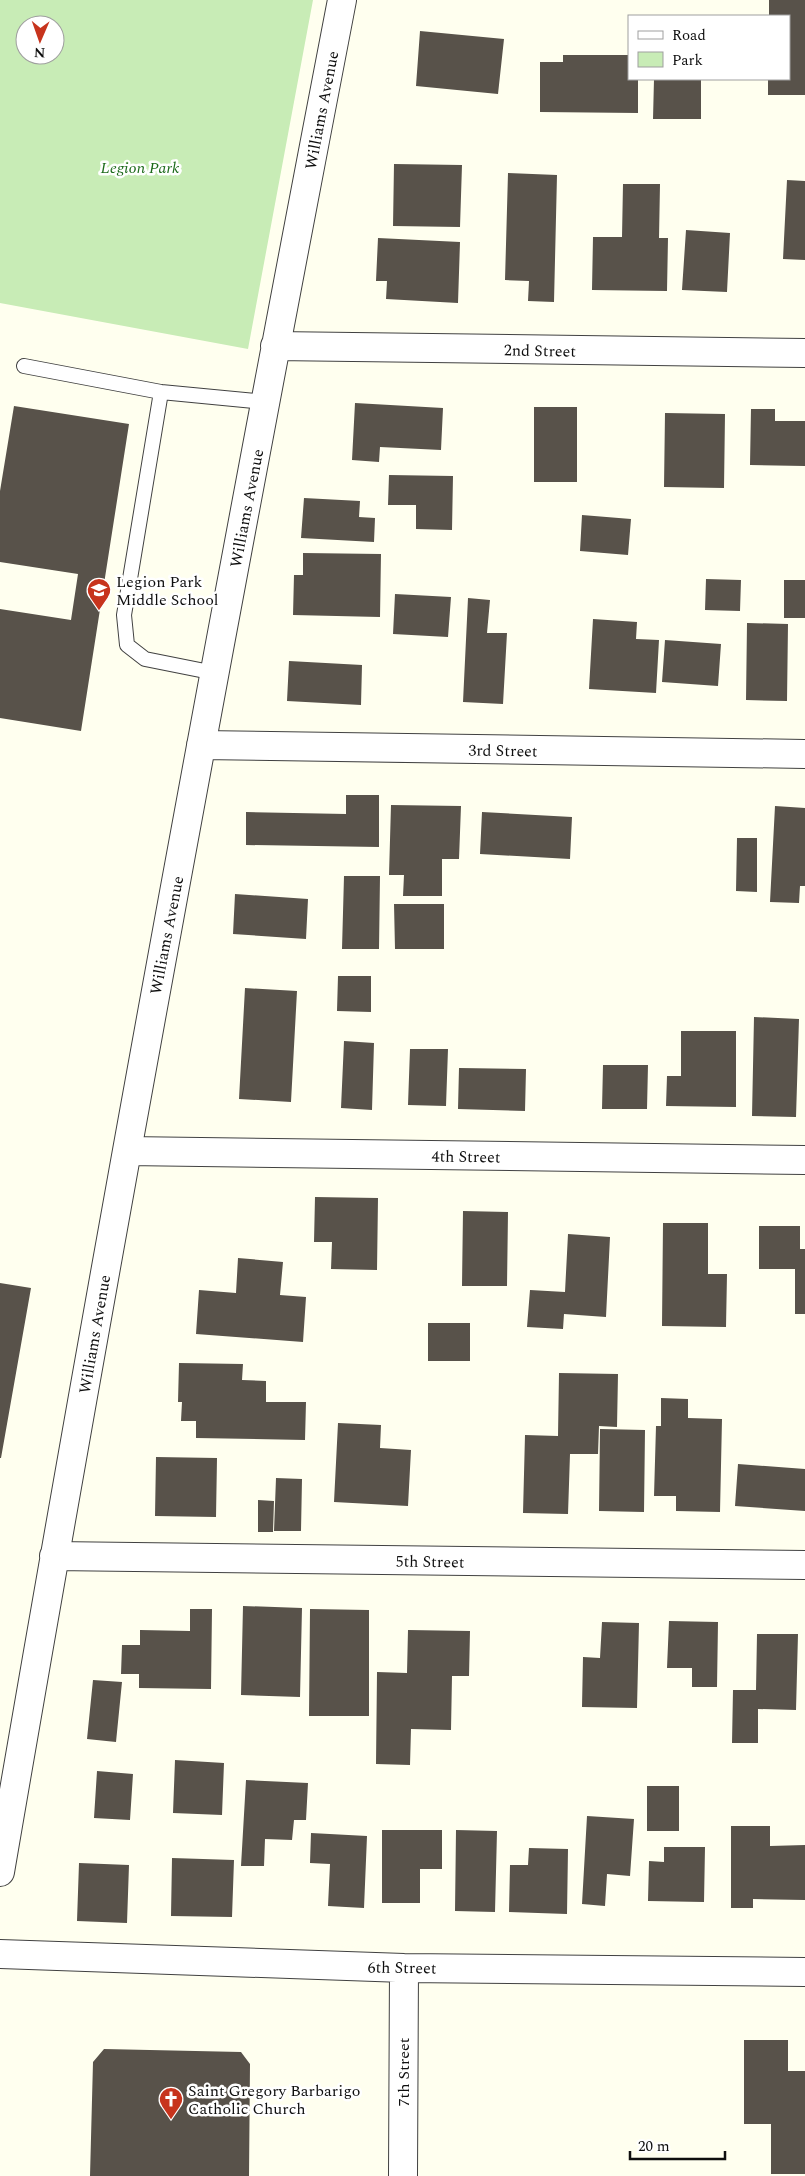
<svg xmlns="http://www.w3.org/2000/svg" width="805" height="2176" font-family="Spectral,serif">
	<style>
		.green { fill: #c8ecb6; fill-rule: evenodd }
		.building { fill: #58524a }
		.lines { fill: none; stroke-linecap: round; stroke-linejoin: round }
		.lane-casing { stroke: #414141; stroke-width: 16 }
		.street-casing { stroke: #414141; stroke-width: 30 }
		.lane { stroke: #fff; stroke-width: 14 }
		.street { stroke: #fff; stroke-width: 28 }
		.labels { text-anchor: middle; stroke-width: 5; stroke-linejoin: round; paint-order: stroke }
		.street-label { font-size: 16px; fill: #0e0e0e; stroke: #fff }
		.park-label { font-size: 16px; font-style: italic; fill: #1c6a1a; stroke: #fff }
		.poi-label { font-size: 16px; fill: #0e0e0e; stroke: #fff; text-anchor: start }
	</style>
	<rect width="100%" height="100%" fill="#ffffef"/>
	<!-- green -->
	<path class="green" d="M0,0h313l-65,349 -248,-46zM25,25h30v30h-30z"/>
	<!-- building -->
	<path class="building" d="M769,0h36v95h-37v-16h21v-63h-20z
		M420,31l84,8 -6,55 -82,-8z
		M563,55h66v24h9v34l-98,-1v-50h23z
		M654,79h47v40h-48z
		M394,164l68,1 -2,62 -67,-1z
		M508,173l49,2 -3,127 -26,-1 1,-20 -24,-1z
		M787,180l18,1v79l-22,-1z
		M623,184h37l-1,54h9l-1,53 -75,-1 1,-53h29z
		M686,230l44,3 -3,59 -45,-2z
		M378,238l82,4 -2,61 -72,-4 1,-18h-11z
		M355,403l88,5 -2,42 -61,-3 -1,15 -27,-2z
		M14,406l115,18 -48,307 -81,-13v-109l71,11 7,-46 -78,-12v-71z
		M534,407h43v75h-43z
		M751,409h24v12h30v45l-55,-1z
		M665,413l60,1 -1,74 -60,-1z
		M389,475l64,1 -1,54 -36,-1v-24h-28z
		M304,498l56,3 -1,16 16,1 -1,24 -73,-4z
		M582,515l49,4 -3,36 -48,-4z
		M303,553l78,1 -1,63 -87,-2 1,-40h9z
		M706,579l35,1 -1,31 -35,-1z
		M784,580h21v38h-21z
		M395,594l56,3 -3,40 -55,-3z
		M468,598l22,2 -3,33h20l-4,71 -40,-2z
		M593,619l44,3 -1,17 23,1 -3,53 -67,-4z
		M747,623l41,1 -1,77 -41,-1z
		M665,640l56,4 -3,42 -56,-4z
		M289,661l73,4 -1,40 -74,-4z
		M346,795h33v52l-133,-2v-33l100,2z
		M391,805l70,1 -2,53h-17v37h-39l1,-21h-15z
		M775,806l30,2v78h-5l-1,17 -29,-1z
		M482,812l90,5 -2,42 -90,-5z
		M737,838h20v54l-21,-1z
		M344,876h36l-1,73h-37z
		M235,894l73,5 -2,40 -73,-5z
		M394,904h50v45h-49z
		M338,976h33v36l-34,-1z
		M245,988l52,3 -6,111 -52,-3z
		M754,1017l45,2 -3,98 -44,-1z
		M681,1031h55v76l-70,-1 1,-30h14z
		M344,1041l30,2 -2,67 -31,-2z
		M410,1049h38l-2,57 -38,-1z
		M603,1065h45l-1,44h-45z
		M459,1068l67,1 -1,42 -67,-2z
		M315,1197l63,1 -1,72 -46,-1 1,-27h-18z
		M463,1211l45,1 -1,74h-45z
		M663,1223h45v51h19l-1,53 -64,-1z
		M759,1226h41v23h5v65h-10v-45h-36z
		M568,1234l42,3 -4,80 -42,-3 -1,15 -36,-2 3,-37 35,2z
		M238,1258l45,4 -3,33 26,2 -3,45 -107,-8 3,-44 37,3z
		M0,1283l31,5 -30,170h-1z
		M428,1323h42v38h-42z
		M179,1363l64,1 -1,16 24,1v21h40l-1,38 -109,-2v-17h-15l1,-19h-4z
		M559,1373l59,1 -1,53 -18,-1 -1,28h-28l-2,60 -45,-1 2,-78 33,1z
		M661,1398l27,1v19l34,1 -2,93 -44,-1v-15h-22l2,-70h5z
		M338,1423l43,2 -1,23 31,2 -3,56 -74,-4z
		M600,1429l45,1 -1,82 -45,-1z
		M156,1457l61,1 -1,59 -61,-1z
		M738,1464l67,5v42l-70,-5z
		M276,1478l26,1 -1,52h-27z
		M258,1500l16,1 -1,31h-15z
		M243,1606l59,2 -2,89 -59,-2z
		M190,1609h22l-1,80 -72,-1v-14h-18l1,-29h18v-15l50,1z
		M310,1609l59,1v106h-60z
		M669,1621l49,1 -1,65h-25v-19h-25z
		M602,1622l37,1 -2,85 -55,-1 1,-50 17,1z
		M408,1630l62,1 -1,45h-17l-1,54 -40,-1 -1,36 -34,-1 1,-92 30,1z
		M757,1634h41l-2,76 -38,-1v34h-26l1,-53h23z
		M93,1680l29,2 -6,60 -29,-3z
		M175,1760l49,3 -2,52 -49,-2z
		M97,1771l36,3 -3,46 -36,-2z
		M246,1780l62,3 -2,37h-12l-2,20 -27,-1 -1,27h-23z
		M647,1786h32v45h-32z
		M587,1816l47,3 -4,57 -23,-2 -2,32 -23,-2z
		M731,1826h39v20l35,-1v55l-52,-1v9h-22z
		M382,1830h60v39h-22v34h-38z
		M456,1830l41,1 -2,81 -40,-1z
		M311,1833l56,3 -3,72 -36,-2 2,-42 -20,-1z
		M664,1847h41l-1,55 -56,-1 1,-40 15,1z
		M529,1848l39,1 -1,65 -58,-2 1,-47h18z
		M172,1858l62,2 -2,57 -61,-1z
		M79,1863l50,2 -2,58 -50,-2z
		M744,2040h44v31h17v103h-34v-50h-27z
		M104,2049l137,3 9,12 -1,112h-159l3,-114z"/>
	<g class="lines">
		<!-- lane casing -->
		<g class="lane-casing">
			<path id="lane" d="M24,366l137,26 104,10
				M161,392l-37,223 3,30 18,14 70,14"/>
		</g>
		<!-- street casing -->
		<g class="street-casing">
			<path id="street" d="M275,346l530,7
				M201,745l604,9
				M127,1151l678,9
				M54,1556l751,9
				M0,1872c107,-625 222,-1249 342,-1872
				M0,1954l404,14 401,4
				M403,2176l1,-208"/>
		</g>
		<!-- lane -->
		<use href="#lane" class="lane"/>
		<!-- street -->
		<use href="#street" class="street"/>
	</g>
	<!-- icons -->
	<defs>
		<g id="school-pin" transform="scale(1.25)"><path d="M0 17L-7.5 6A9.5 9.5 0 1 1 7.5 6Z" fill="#c7341d" stroke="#fff"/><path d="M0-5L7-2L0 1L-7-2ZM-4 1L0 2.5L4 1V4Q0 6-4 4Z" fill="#fff"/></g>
		<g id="church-pin" transform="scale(1.25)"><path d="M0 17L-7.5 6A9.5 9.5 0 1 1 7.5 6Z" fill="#c7341d" stroke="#fff"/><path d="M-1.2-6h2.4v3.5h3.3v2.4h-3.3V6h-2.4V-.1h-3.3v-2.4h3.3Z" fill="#fff"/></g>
	</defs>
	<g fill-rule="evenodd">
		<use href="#school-pin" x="99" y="590"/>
		<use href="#church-pin" x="171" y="2099"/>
	</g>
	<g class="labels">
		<!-- street labels -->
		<g class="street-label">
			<text transform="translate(321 110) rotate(-79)" y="6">Williams Avenue</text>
			<text transform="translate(540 350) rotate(1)" y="6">2nd Street</text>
			<text transform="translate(246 508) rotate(-79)" y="6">Williams Avenue</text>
			<text transform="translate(503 750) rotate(1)" y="6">3rd Street</text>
			<text transform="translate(166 935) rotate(-79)" y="6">Williams Avenue</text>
			<text transform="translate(466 1156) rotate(1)" y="6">4th Street</text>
			<text transform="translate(94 1334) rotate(-80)" y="6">Williams Avenue</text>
			<text transform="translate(430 1561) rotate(1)" y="6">5th Street</text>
			<text transform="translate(402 1967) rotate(1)" y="6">6th Street</text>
			<text transform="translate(403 2072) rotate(-90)" y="6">7th Street</text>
		</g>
		<!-- park labels -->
		<g class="park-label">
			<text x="140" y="173">Legion Park</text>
		</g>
		<!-- poi labels -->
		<g class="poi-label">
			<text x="116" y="587">Legion Park<tspan x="116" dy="18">Middle School</tspan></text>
			<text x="188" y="2096">Saint Gregory Barbarigo<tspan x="188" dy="18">Catholic Church</tspan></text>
		</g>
	</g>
	<!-- legend -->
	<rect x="628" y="15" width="162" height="65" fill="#ffffff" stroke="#9f9f9f"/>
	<rect x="638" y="31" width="25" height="8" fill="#ffffff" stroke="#9f9f9f"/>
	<text x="672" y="40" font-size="15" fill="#0e0e0e">Road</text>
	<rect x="638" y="52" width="25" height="15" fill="#c8ecb6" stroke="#9f9f9f"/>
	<text x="672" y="65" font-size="15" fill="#0e0e0e">Park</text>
	<!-- north arrow -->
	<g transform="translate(40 40) rotate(182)"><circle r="24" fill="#ffffff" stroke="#9f9f9f"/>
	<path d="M0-4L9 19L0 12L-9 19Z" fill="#c7341d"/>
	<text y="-8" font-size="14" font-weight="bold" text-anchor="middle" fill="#0e0e0e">N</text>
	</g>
	<!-- scale -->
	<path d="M630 2151v8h95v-8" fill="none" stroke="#0e0e0e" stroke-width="2.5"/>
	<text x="638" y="2151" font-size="15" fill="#0e0e0e" stroke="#ffffff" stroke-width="4" paint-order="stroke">20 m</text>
</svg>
